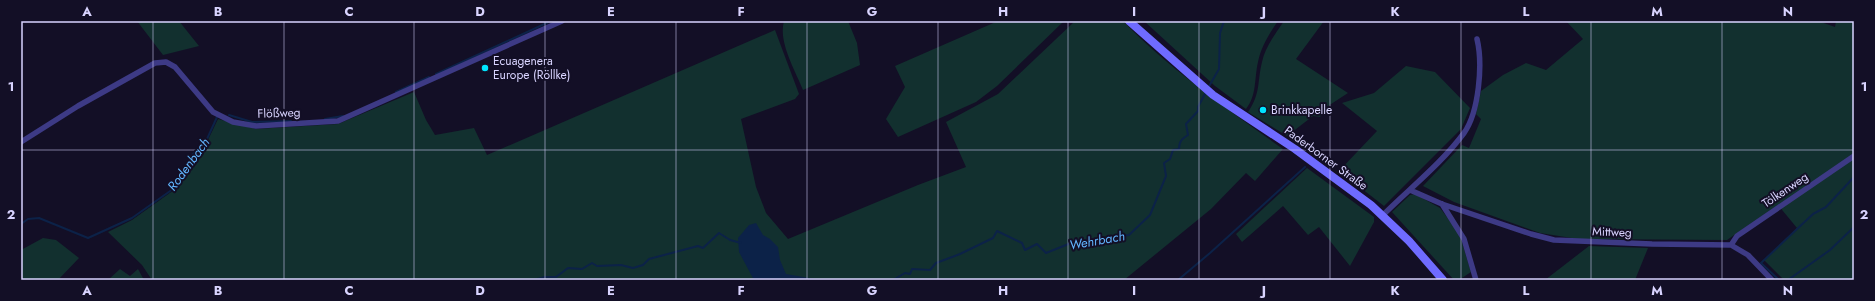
<svg xmlns="http://www.w3.org/2000/svg" width="1875" height="301" font-family="Jost,sans-serif">
	<style>
		.green { fill: #12302f }
		.water { fill: #0c2248 }
		.lines { fill: none; stroke-linecap: round; stroke-linejoin: round }
		.stream { stroke: #0c2248; stroke-width: 2 }
		.minor { stroke: #3d3a85; stroke-width: 5.5 }
		.secondary { stroke: #6f6bff; stroke-width: 8 }
		.grid { fill: none; stroke: #d9d4ff; stroke-width: 1; stroke-opacity: 0.55 }
		.poi-dot { fill: #00e5ff; stroke: #130f26; stroke-width: 1.5 }
		.labels { text-anchor: middle; stroke-width: 4; stroke-linejoin: round; paint-order: stroke }
		.poi-label { font-size: 12px; fill: #d9d4ff; stroke: #130f26; text-anchor: start }
		.street-label { font-size: 12px; fill: #d9d4ff; stroke: #130f26 }
		.water-label { font-size: 13px; font-style: italic; fill: #62b6ff; stroke: #130f26 }
		.neatline { fill: none; stroke: #d9d4ff; stroke-width: 1.5 }
		.grid-label { font-size: 13px; text-anchor: middle; font-weight: bold; fill: #d9d4ff }
	</style>
	<rect width="100%" height="100%" fill="#130f26"/>
	<!-- green -->
	<path class="green" d="M137,21h42l20,25 -36,9z
		M784,21h64l9,22 3,22 -57,25c-8,-20 -25,-48 -19,-69z
		M998,21h66l-67,65 -21,16 -78,35 -12,-18 19,-32 -10,-21z
		M1075,21h48c46,48 106,89 160,128l-28,32 -9,-8 -35,36 -87,71h-972l-10,-15 -34,-33 24,-12 42,-30 19,-32 15,-18 10,-21 38,10 82,-5 76,-32 12,28 9,15 39,-7 13,27 288,-125 24,64 -4,5 -54,20 15,68 10,26 22,26 130,-54 48,-18 -20,-45 52,-28z
		M1144,21h134c-9,13 -17,26 -20,41 -4,18 -1,33 -12,47l-31,-23z
		M1284,21h40l-28,38 52,34 -23,15 -5,9 -7,-1 -26,20 -39,-24c13,-19 9,-30 14,-50 3,-15 14,-29 22,-41z
		M1566,21h252l17,6 1,-6h18v259h-70l-20,-20 33,-32 -19,-23 -51,35 -149,-1 -38,-6 -86,-31 -31,-16 39,-41 7,3 12,-29 -5,-5 5,-23 22,-16 23,-12 20,7 37,-31z
		M1406,66l29,6 35,36 -9,21 -77,77 -45,-35 38,-40 -35,-28 32,-10z
		M1307,168l67,49v5l-24,44 -31,-39 -11,8 -25,-29 -41,36 -6,-8z
		M1415,194l25,14 16,21 5,10 10,33 -12,8h-5l-62,-68 18,-17z
		M43,238l13,2 23,18 -21,22h-37v-30z
		M1589,246l59,2 -13,32h-90z
		M120,269l10,7 8,-7 6,11h-36z"/>
	<!-- water -->
	<path class="water" d="M756,223l7,12 7,4 8,8 2,13 6,14 35,6h-67l-15,-28 -1,-14 11,-13z"/>
	<g class="lines">
		<!-- stream -->
		<path class="stream" d="M436,74l115,-53
			M1208,88l11,-19 1,-36 4,-12
			M396,92l33,-15
			M229,115l23,7 39,-1
			M325,119l18,-3
			M21,224l7,-5 11,-1 49,20 44,-20 41,-29 20,-35 14,-15 10,-22
			M534,280l11,-3h11l12,-9 14,1 10,-6 5,3 24,-1 12,3 10,-3 6,-6 49,-13 5,2 16,-15 11,7 11,3
			M893,280l12,-7 5,1 2,-5 18,1 6,-7 24,-9 33,-16 4,-7 25,12 3,7 12,-6 9,9 30,-12 53,-6 21,-20 16,-39 -2,-13 6,-4 3,-9 6,-1c0,-8 3,-10 9,-14l-2,-11 12,-13v-4l8,-15
			M1178,280l32,-27 95,-86
			M1779,280l-18,-17 52,-49 13,-7 28,-30
			M1788,280l42,-30 24,-23"/>
		<!-- minor -->
		<path class="minor" d="M21,142l57,-36 77,-43 11,-1 9,5 38,45 20,10 23,4 82,-5 224,-100
			M1410,190l32,14 89,30 23,6 98,4 79,1 17,10 24,25
			M1442,204l22,35 12,41
			M1382,216c27,-27 59,-52 82,-83 15,-21 19,-69 13,-94
			M1731,245l6,-9 117,-80"/>
		<!-- secondary -->
		<path class="secondary" d="M1129,21l84,74 82,54 76,56 38,36 34,39"/>
	</g>
	<!-- grid -->
	<path class="grid" d="M153,21v259M284,21v259M414,21v259M545,21v259M676,21v259M807,21v259M938,21v259M1068,21v259M1199,21v259M1330,21v259M1461,21v259M1591,21v259M1722,21v259M21,150h1833"/>
	<!-- markers -->
	<g class="poi-dot">
		<circle cx="485" cy="68" r="4"/>
		<circle cx="1263" cy="110" r="4"/>
	</g>
	<g class="labels">
		<!-- poi labels -->
		<g class="poi-label">
			<text x="493" y="65">Ecuagenera<tspan x="493" dy="14">Europe (Röllke)</tspan></text>
			<text x="1271" y="114">Brinkkapelle</text>
		</g>
		<!-- street labels -->
		<g class="street-label">
			<text transform="translate(279 113) rotate(-2)" y="4">Flößweg</text>
			<text transform="translate(1326 158) rotate(36)" y="4">Paderborner Straße</text>
			<text transform="translate(1785 190) rotate(-34)" y="4">Tölkenweg</text>
			<text transform="translate(1612 232) rotate(2)" y="4">Mittweg</text>
		</g>
		<!-- water labels -->
		<g class="water-label">
			<text transform="translate(188 164) rotate(-54)" y="5">Rodenbach</text>
			<text transform="translate(1097 240) rotate(-10)" y="5">Wehrbach</text>
		</g>
	</g>
	<!-- border -->
	<rect width="1875" height="301" fill="none" stroke="#130f26" stroke-width="44"/>
	<rect x="22" y="22" width="1831" height="257" class="neatline"/>
	<g class="grid-label">
		<text x="87" y="16">A</text>
		<text x="218" y="16">B</text>
		<text x="349" y="16">C</text>
		<text x="480" y="16">D</text>
		<text x="611" y="16">E</text>
		<text x="741" y="16">F</text>
		<text x="872" y="16">G</text>
		<text x="1003" y="16">H</text>
		<text x="1134" y="16">I</text>
		<text x="1264" y="16">J</text>
		<text x="1395" y="16">K</text>
		<text x="1526" y="16">L</text>
		<text x="1657" y="16">M</text>
		<text x="1788" y="16">N</text>
		<text x="11" y="91">1</text>
		<text x="1864" y="91">1</text>
		<text x="11" y="219">2</text>
		<text x="1864" y="219">2</text>
		<text x="87" y="295">A</text>
		<text x="218" y="295">B</text>
		<text x="349" y="295">C</text>
		<text x="480" y="295">D</text>
		<text x="611" y="295">E</text>
		<text x="741" y="295">F</text>
		<text x="872" y="295">G</text>
		<text x="1003" y="295">H</text>
		<text x="1134" y="295">I</text>
		<text x="1264" y="295">J</text>
		<text x="1395" y="295">K</text>
		<text x="1526" y="295">L</text>
		<text x="1657" y="295">M</text>
		<text x="1788" y="295">N</text>
	</g>
</svg>
